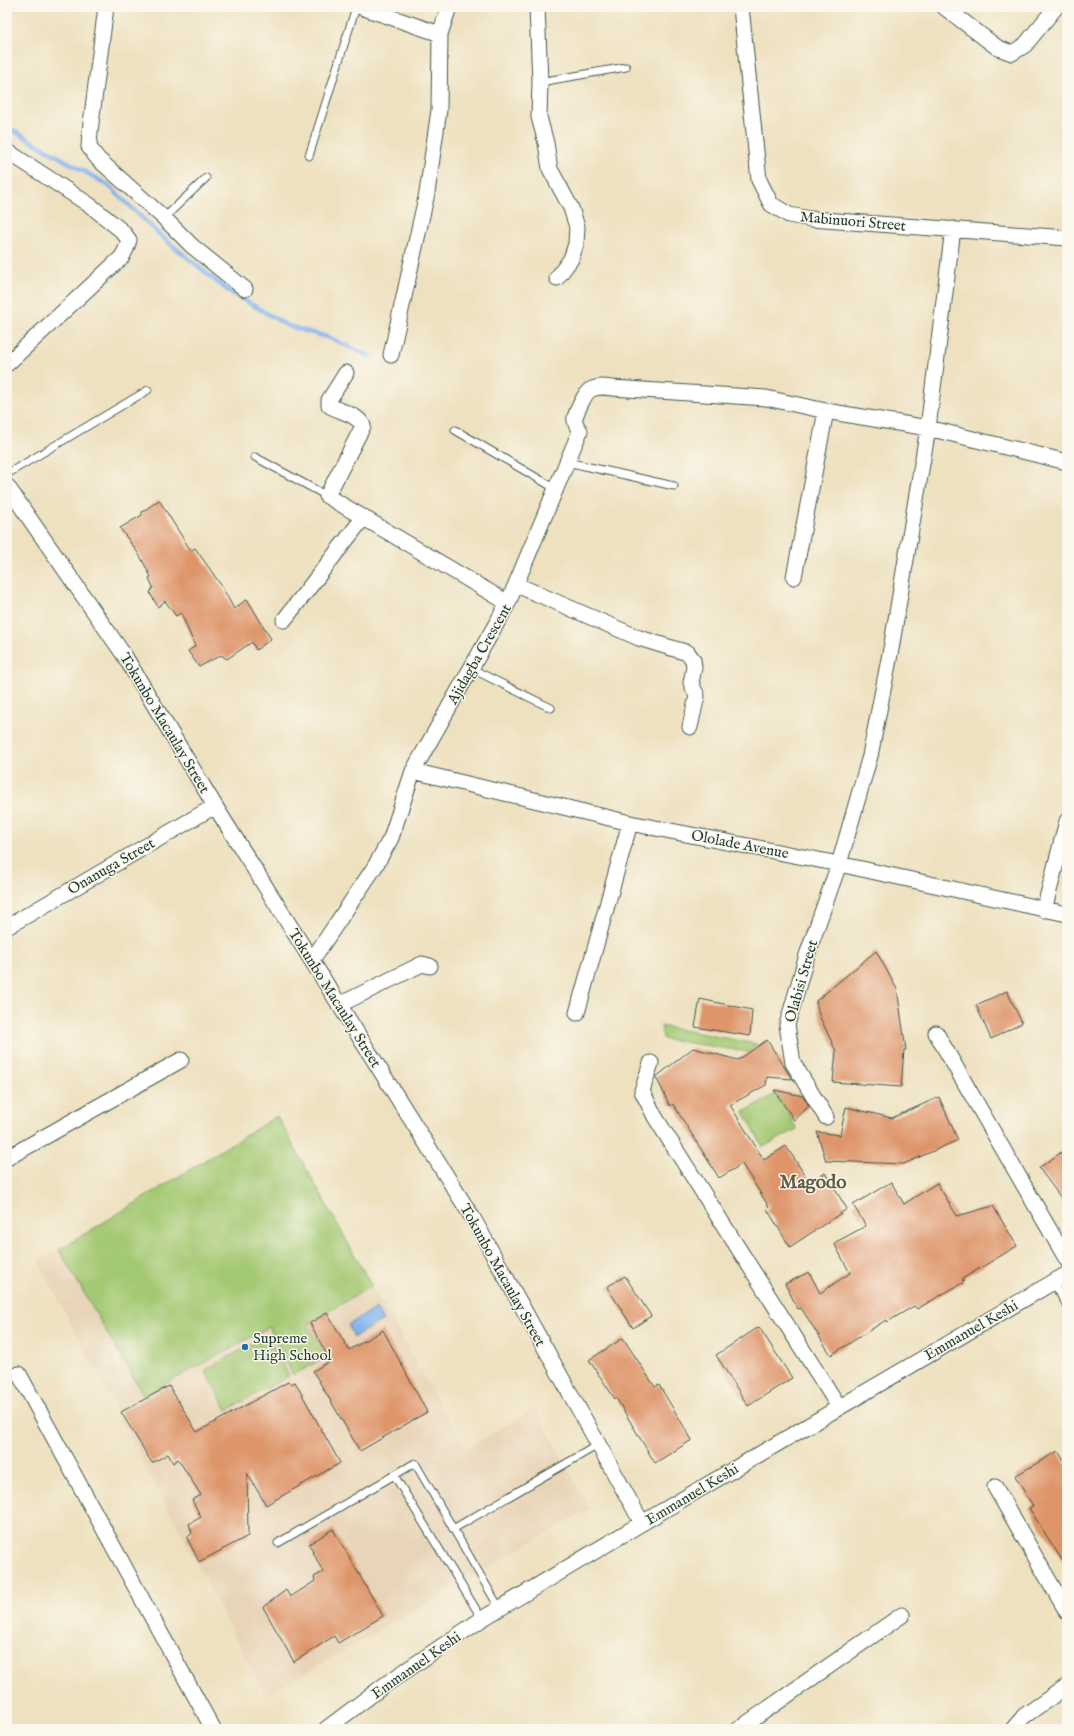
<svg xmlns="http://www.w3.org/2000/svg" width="1074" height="1736" font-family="'IM FELL English',serif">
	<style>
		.built { fill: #e8d4b7 }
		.green { fill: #a4c973; stroke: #628354 }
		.water { fill: #83b4ef; stroke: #517892 }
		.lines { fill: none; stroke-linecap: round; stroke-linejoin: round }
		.stream { stroke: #83b4ef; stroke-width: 4.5 }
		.building { fill: #de956a }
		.service-casing { stroke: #3e5649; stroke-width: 9 }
		.minor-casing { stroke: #3e5649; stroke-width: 17 }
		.service { stroke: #fff; stroke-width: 7 }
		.minor { stroke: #fff; stroke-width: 15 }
		.poi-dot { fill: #1f6fb2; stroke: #fbf7ec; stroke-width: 1.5 }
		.labels { text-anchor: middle; stroke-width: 3; stroke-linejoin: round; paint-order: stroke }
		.street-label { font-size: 15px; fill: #1f3d34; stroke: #fbf7ec }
		.poi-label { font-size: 15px; fill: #1f3d34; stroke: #fbf7ec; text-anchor: start }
		.district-label { font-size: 19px; font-weight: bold; fill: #625c47; stroke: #fbf7ec }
	</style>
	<rect width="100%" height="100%" fill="#fbf7ec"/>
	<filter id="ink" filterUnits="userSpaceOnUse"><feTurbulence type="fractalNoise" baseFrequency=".025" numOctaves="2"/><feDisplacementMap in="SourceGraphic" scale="8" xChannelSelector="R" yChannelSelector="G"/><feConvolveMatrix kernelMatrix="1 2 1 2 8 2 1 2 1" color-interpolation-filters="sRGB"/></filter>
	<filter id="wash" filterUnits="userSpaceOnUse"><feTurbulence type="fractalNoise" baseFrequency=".012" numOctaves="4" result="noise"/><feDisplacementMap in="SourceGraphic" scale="16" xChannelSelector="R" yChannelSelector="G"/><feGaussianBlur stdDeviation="0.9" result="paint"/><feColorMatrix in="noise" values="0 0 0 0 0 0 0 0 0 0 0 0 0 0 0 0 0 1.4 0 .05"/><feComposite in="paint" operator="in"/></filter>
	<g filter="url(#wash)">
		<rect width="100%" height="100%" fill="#eee1c0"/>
		<!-- built -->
		<path class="built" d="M277,1116l95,170 94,163 69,-41 54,101 -323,187 -228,-435z"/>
		<!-- green -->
		<path class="green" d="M661,1026l96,18 -8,8 -86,-13z
			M777,1093l20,36 -34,18 -19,-35z
			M277,1116l95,170 -64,38 18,33 -33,18 -24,-48 -125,69 -85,-146z
			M267,1336l22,40 -62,34 -22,-40z"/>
		<!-- water -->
		<path class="water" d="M376,1308l7,12 -29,17 -6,-12z"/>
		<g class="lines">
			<!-- stream -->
			<path class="stream" d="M7,127l101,58 54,52 65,53 61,36 42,12 39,18"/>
		</g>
		<g id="blocks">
			<!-- building -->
			<path class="building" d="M159,500l32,51 4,-3 26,37 13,24 13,-10 24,40 -15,11 -4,-8 -25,17 -6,-4 -22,12 -11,-16 7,-5 -14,-33 -5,3 -11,-15 -7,6 -8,-14 3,-6 -4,-9 2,-1 -11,-21 -20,-28 22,-13v-3z
				M876,951l21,38 9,61h-2l-3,37 -68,-5 3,-31 -17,-36 -3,-14z
				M1007,991l15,32 -31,16 -15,-34z
				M700,999l52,11 -2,26 -55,-9z
				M767,1040l25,39 -25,-2 -1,8 -36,20 34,55 22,-14 24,37 15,-10 22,36 -57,38 -23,-38 2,-2 -27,-43 -23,14 -46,-74 -3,2 -14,-29 37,-29 45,12z
				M774,1090l29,6 6,10 -15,14z
				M939,1097l19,43 -54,24 -78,-3 -9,-29 23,3 6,-28 46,11z
				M1067,1148v58l-28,-38z
				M891,1182l13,22 33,-21 20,33 36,-10 24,40 -55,33 2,3 -47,27 -3,-3 -27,16 -1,-2 -55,35 -30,-47 -3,1 -13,-25 24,-12 11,21 30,-20 -16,-30 32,-17 -13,-21z
				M625,1276l26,40 -18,12 -26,-41z
				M327,1313l22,37 34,-20 44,82 -67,39 -47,-80 17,-10 -20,-38z
				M759,1327l33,51 -44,28 -32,-51z
				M623,1338l32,49 4,-2 33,55 -37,23 -39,-65 -1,1 -26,-39z
				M288,1382l3,2 4,-2 45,81 -74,42 -19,-32 1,63 -49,26 -12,-24 5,-5 -3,-9 12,-7 -9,-17 9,-5 -23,-36 -5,4 -5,-9 -16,9 -31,-51 48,-26 28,46z
				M1058,1451l9,15v102l-38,-60 4,-2 -18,-30z
				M333,1529l50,87 -45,27 -4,-7 -40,26 -31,-55 23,-17 4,7 25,-16 -1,-4 9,-5 -14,-28z"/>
		</g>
	</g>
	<g filter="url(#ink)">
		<use href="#blocks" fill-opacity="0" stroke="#3e5649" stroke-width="1"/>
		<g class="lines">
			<!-- service casing -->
			<g class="service-casing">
				<path id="service" d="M540,82l86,-15
					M309,156l47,-149
					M164,218l42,-40
					M455,430l101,59
					M255,457l72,39
					M567,462l107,24
					M7,474l141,-84
					M470,668l81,40
					M1052,1282l15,23
					M394,1475l88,144
					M453,1529l145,-84
					M278,1543l137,-80 85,146"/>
			</g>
			<!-- minor casing -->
			<g class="minor-casing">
				<path id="minor" d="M106,7l-16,124 -1,16 9,12 66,59 28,28 53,43
					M361,7l79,27
					M537,7l3,75 -1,35 7,26 4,26 21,39 6,19 -1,17 -5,15 -14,19
					M741,7l18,173 12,24 18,11 22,4 256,19
					M944,7l54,41 14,5 13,-8 31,-38
					M7,151l84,55 31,25 7,9 -3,9 -4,8 -115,107
					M391,355l36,-162 12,-83 1,-76 9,-27
					M346,373l-17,27v5l3,2c10,5 27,8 31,19l-36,70 181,107
					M7,486l117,169 91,151 259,414 168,303
					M794,577l32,-166
					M517,585l122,53 49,15 5,7 1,7 -3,16 6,13 -7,31
					M284,620l80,-103
					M413,771l217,52 209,41 228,50
					M1044,910l23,-89
					M7,927l208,-121
					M312,960l62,-92 17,-30 22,-67 95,-168 72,-172c-3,-4 -6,-9 -5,-14 2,-6 10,-24 15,-27 7,-4 14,-3 22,-2l154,10 60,13 102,17 139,34
					M339,1005l83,-41 8,2
					M577,1013l53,-190
					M936,1033l131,227
					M651,1063l-9,28 13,26 184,290
					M826,1117l-33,-54 -6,-38 20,-70 32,-91 31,-108 21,-107 37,-221 25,-199
					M7,1158l174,-98
					M19,1374l194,355
					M995,1487l72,125
					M326,1729l60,-45 96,-65 160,-96 425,-249
					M739,1729l163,-114
					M1013,1729l11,-13 43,-30"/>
			</g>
			<!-- service -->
			<use href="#service" class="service"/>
			<!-- minor -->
			<use href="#minor" class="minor"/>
		</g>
	</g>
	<!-- markers -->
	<circle class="poi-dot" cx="245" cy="1347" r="4"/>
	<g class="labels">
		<!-- street labels -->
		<g class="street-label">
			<text transform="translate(853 221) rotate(5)" y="5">Mabinuori Street</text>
			<text transform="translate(479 654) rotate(-60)" y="5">Ajidagba Crescent</text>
			<text transform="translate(165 723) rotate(59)" y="5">Tokunbo Macaulay Street</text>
			<text transform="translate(740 844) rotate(11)" y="5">Ololade Avenue</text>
			<text transform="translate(111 866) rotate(-30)" y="5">Onanuga Street</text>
			<text transform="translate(801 981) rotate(-74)" y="5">Olabisi Street</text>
			<text transform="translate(335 998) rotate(58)" y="5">Tokunbo Macaulay Street</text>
			<text transform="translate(503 1275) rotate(61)" y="5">Tokunbo Macaulay Street</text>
			<text transform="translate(971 1330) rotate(-30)" y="5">Emmanuel Keshi</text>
			<text transform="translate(692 1494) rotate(-31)" y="5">Emmanuel Keshi</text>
			<text transform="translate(416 1665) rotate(-35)" y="5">Emmanuel Keshi</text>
		</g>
		<!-- poi labels -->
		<g class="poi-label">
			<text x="253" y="1343">Supreme<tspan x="253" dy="17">High School</tspan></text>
		</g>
		<!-- district labels -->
		<g class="district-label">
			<text x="813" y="1188">Magodo</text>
		</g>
	</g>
	<!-- margin -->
	<rect width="1074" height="1736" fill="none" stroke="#fbf7ec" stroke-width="24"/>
</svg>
